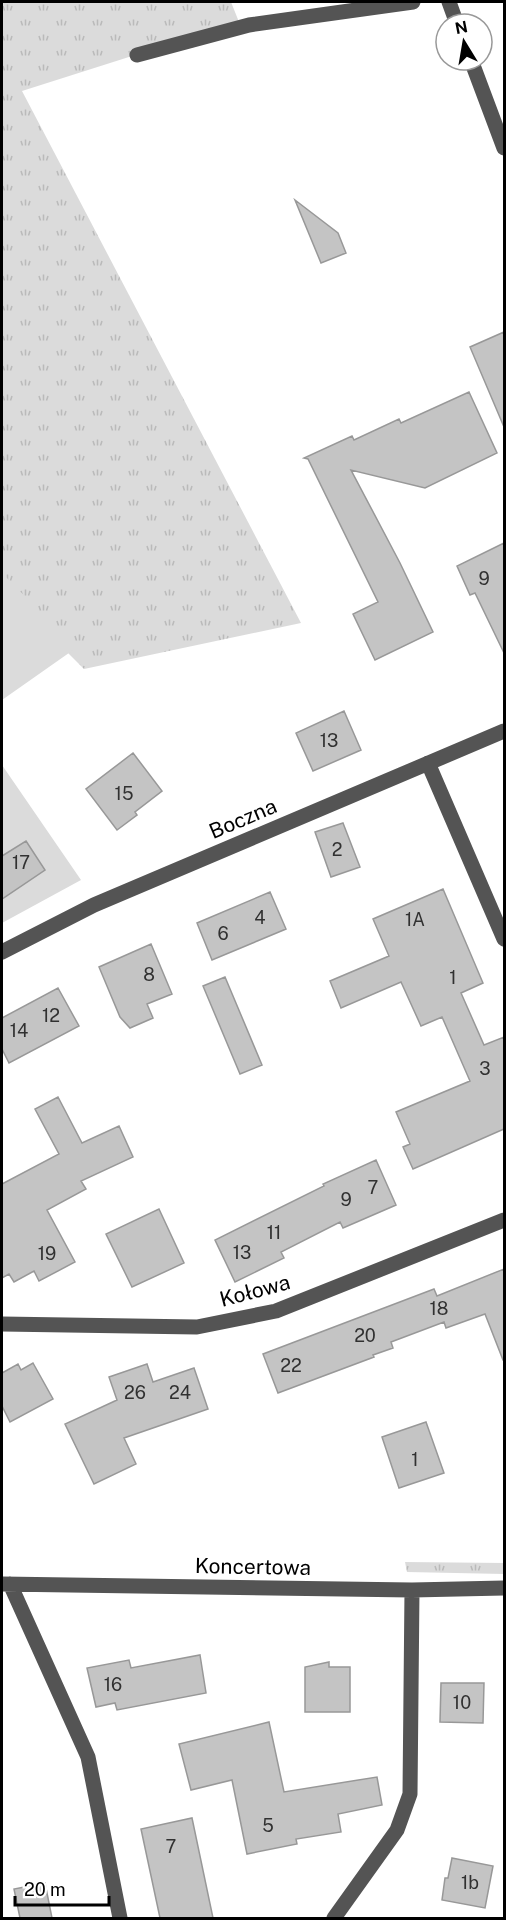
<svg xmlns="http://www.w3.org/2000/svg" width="506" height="1920" font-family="'Public Sans',sans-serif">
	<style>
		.grass { fill: url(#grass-tufts) }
		.garden { fill: #dbdbdb }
		.building { fill: #c4c4c4; stroke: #989898; stroke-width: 1.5 }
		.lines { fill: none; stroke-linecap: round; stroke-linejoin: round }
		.minor { stroke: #545454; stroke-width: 15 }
		.labels { text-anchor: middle; stroke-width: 4.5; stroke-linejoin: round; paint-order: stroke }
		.number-label { font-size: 18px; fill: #313131 }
		.street-label { font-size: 21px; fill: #000; stroke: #fff }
	</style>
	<defs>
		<pattern id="grass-tufts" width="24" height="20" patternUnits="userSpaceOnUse" patternTransform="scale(1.5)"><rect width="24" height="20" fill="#dbdbdb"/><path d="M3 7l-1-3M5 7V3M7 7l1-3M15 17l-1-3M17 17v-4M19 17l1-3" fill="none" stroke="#bababa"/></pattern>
	</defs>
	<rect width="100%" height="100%" fill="#fff"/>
	<!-- grass -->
	<path class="grass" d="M2,2h229l8,20 -217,69 279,532 -217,46 -82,-82z
		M405,1562l99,1v11l-97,-2z"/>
	<!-- garden -->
	<path class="garden" d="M2,573l74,75 -74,52z
		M2,765l79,115 -79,43z"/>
	<!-- building -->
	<path class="building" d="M295,200l43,33 8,20 -25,10z
		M504,332v95l-34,-80z
		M469,392l28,61 -72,35 -74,-18 49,93 33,69 -58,28 -22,-46 25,-12 -70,-143 -4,-1 48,-22 2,4 45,-21 2,4z
		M504,543v110l-29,-60 -5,2 -13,-29z
		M344,711l17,39 -48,21 -17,-38z
		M133,753l29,38 -27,21 2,3 -20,15 -31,-41z
		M343,823l17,44 -29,10 -16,-45z
		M26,841l19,29 -43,29v-43z
		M443,889l40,94 -22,10 23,52 20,-8v92l-91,40 -10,-22 7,-3 -14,-32 74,-31 -28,-64 -21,9 -20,-44 -60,26 -11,-27 59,-25 -16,-37z
		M270,892l16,37 -74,31 -15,-37z
		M151,944l21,50 -25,10 6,14 -23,10 -10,-11 -21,-50z
		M225,977l37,88 -22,9 -37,-88z
		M58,988l21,38 -70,37 -7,-14v-31z
		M58,1097l24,46 37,-17 14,31 -52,24 5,8 -39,21 28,52 -36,19 -5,-10 -20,11 -5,-8 -7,4v-94l57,-30 -24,-45z
		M376,1160l20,45 -53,23 -3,-6 -59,30 3,6 -49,24 -20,-42 109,-54 -1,-2z
		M159,1209l25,54 -52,24 -26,-53z
		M504,1269v91h-1l-18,-46 -39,14 -2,-6 -53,20 2,6 -20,7 1,2 -96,36 -15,-39 171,-65 3,7z
		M33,1363l20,36 -43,23 -8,-16v-33l16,-9 3,6z
		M147,1364l6,18 41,-14 14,41 -84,29 12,26 -42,20 -29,-60 52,-24 -8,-23z
		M426,1422l18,51 -45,15 -17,-51z
		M200,1655l6,38 -89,17 -2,-7 -19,4 -9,-39 42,-8 2,8z
		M329,1662v5h21v45h-45v-45z
		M441,1683h43l-1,40 -43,-1z
		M269,1722l15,70 93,-15 5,28 -44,9 3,18 -45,7 1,5 -50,10 -15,-74 -41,10 -12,-46z
		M192,1818l21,100h-53l-19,-89z
		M452,1858l41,8 -8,42 -43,-8 3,-22h3z
		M45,1883l7,35h-32l-6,-29z"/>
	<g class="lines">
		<!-- minor -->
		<path class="minor" d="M449,2l8,22
			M137,55l112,-30 164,-23
			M471,60l33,88
			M428,763l76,176
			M2,952l92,-47 410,-174
			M2,1324l195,3 79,-16 228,-91
			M2,1584l410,6 92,-2
			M10,1584l78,173 32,161
			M334,1918l63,-88 13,-36 2,-204"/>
	</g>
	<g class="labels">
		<!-- number labels -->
		<g class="number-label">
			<text x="484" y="585">9</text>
			<text x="329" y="747">13</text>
			<text x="124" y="800">15</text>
			<text x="337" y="856">2</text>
			<text x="21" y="869">17</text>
			<text x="260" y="924">4</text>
			<text x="415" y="926">1A</text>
			<text x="223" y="940">6</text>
			<text x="149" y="981">8</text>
			<text x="453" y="984">1</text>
			<text x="51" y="1022">12</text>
			<text x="19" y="1037">14</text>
			<text x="485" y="1075">3</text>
			<text x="373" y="1194">7</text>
			<text x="346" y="1206">9</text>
			<text x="274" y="1239">11</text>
			<text x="242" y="1259">13</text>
			<text x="47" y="1260">19</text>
			<text x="439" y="1315">18</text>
			<text x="365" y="1342">20</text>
			<text x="291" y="1372">22</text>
			<text x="135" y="1399">26</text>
			<text x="180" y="1399">24</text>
			<text x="415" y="1466">1</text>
			<text x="113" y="1691">16</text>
			<text x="462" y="1709">10</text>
			<text x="268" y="1832">5</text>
			<text x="171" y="1853">7</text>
			<text x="470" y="1889">1b</text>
		</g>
		<!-- street labels -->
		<g class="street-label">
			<text transform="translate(243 819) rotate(-23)" y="7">Boczna</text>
			<text transform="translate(255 1291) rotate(-15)" y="7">Kołowa</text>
			<text transform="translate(253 1567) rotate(1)" y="7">Koncertowa</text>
		</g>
	</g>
	<!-- border -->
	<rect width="506" height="1920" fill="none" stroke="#000000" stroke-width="6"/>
	<!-- north arrow -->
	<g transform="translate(464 42) rotate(349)"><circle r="28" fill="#ffffff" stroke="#999999" stroke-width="1.5"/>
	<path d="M0-4.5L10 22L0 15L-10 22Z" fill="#000000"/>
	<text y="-9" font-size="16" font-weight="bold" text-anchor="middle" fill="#000000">N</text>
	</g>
	<!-- scale -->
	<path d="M15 1896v9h94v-9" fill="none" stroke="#000000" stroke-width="3"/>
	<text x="24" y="1896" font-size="18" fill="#000000" stroke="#ffffff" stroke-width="4.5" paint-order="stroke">20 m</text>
</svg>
